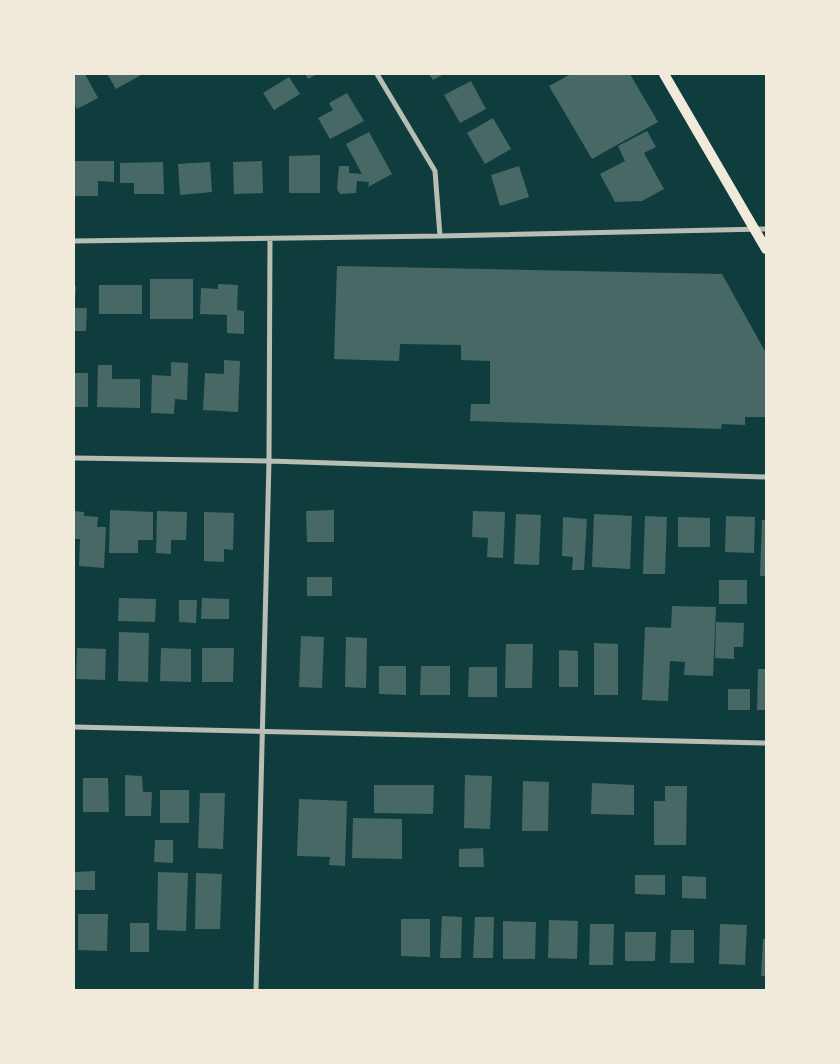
<svg xmlns="http://www.w3.org/2000/svg" width="840" height="1064" font-family="Figtree,sans-serif">
	<style>
		.building { fill: #486865 }
		.lines { fill: none; stroke-linecap: round; stroke-linejoin: round }
		.minor { stroke: #b8beb3; stroke-width: 5 }
		.secondary { stroke: #f1e9da; stroke-width: 10 }
	</style>
	<rect width="100%" height="100%" fill="#0f3d3e"/>
	<!-- building -->
	<path class="building" d="M74,74h11l13,24 -21,11 -3,-6z
		M107,74h36l-27,15z
		M305,74h12l-9,5z
		M429,74h15l-11,6z
		M571,74h59l28,48 -66,37 -43,-73z
		M289,77l11,17 -26,16 -11,-17z
		M471,81l15,28 -26,14 -16,-28z
		M347,93l17,28 -34,18 -12,-21 15,-8 -4,-7z
		M493,118l18,31 -26,15 -18,-31z
		M647,131l9,16 -12,6 20,36 -22,12 -27,1 -15,-28 25,-13 -7,-15z
		M369,132l23,42 -24,13 1,-5 -12,-1 -1,12 -16,1 -3,-5 2,-23h10v7l13,1 -16,-30z
		M320,155v38h-31v-37z
		M74,161h40v21l-16,-1v15h-24z
		M262,161l1,32 -29,1 -1,-32z
		M163,162l1,32h-30v-11h-14v-20z
		M210,162l2,30 -32,3 -2,-31z
		M519,166l10,31 -29,9 -9,-31z
		M337,266l385,8 44,79v64h-21v8l-23,-1 -1,5 -251,-8 1,-17h19v-43l-29,-1v-15l-61,-1 -1,17 -65,-2z
		M150,279h43v40h-43z
		M218,284l20,1 -1,25 7,1v23l-17,-1v-18l-27,-1 1,-26 17,1z
		M99,285h43v29h-43z
		M74,286h2l-1,15h-1z
		M74,308h13l-1,23h-12z
		M224,360l16,1 -2,51 -35,-2 2,-37 19,1z
		M171,362l17,1 -1,37 -12,-1 -1,15 -23,-1 1,-38 19,1z
		M98,365h14v14h28v29l-43,-1z
		M74,373h14v34h-14z
		M110,510l43,2v28h-15v13h-29z
		M334,510v32h-27l-1,-31z
		M74,511l10,1v4l14,1 -1,10h9l-2,41 -25,-2 1,-27h-6z
		M157,511l30,1 -1,28h-15v14l-15,-1z
		M473,511l32,1 -2,46 -16,-1 1,-19 -16,-1z
		M204,512l30,1 -1,37 -9,-1v13l-20,-1z
		M516,514l25,1 -2,50 -25,-1z
		M594,514l38,2 -2,53 -38,-2z
		M645,516l22,1 -2,57h-22z
		M726,516l29,1 -1,36 -29,-1z
		M563,517l24,2 -3,51h-12l1,-13 -11,-1z
		M678,517l32,1v29h-32z
		M762,520h4v56h-6z
		M307,577h25v19h-25z
		M719,580h28v24h-28z
		M119,598l37,1 -1,23 -37,-1z
		M202,598l27,1v20h-28z
		M179,600h18l-1,23 -17,-1z
		M672,606l44,1 -3,69 -29,-1 1,-13 -15,-1 -2,40 -26,-1 3,-73 26,1z
		M716,622l28,1 -1,24h-9v12l-19,-1z
		M119,632l30,1 -1,49 -30,-1z
		M301,636l23,1 -2,51 -23,-1z
		M346,637l21,1 -1,50 -21,-1z
		M594,643l24,1v51h-24z
		M506,644h27l-1,44h-27z
		M77,648l29,1 -1,31 -29,-1z
		M161,648l30,1v33l-31,-1z
		M202,648h32l-1,34h-31z
		M559,650l19,1v36h-19z
		M379,666h27v29l-27,-1z
		M421,666h29v29h-30z
		M469,667h28v30h-29z
		M758,669h8v41h-9z
		M728,689h22v21h-22z
		M125,775l17,1 1,16h9l-1,24h-26z
		M465,775l27,1 -2,53 -26,-1z
		M83,778h25l1,34h-26z
		M523,781l26,1 -1,49h-26z
		M592,783l42,2v30l-43,-1z
		M374,785h60l-1,29 -59,-1z
		M665,786h22l-1,59h-32v-44h11z
		M160,790h29v33h-29z
		M200,793h25l-2,56 -25,-1z
		M299,799l48,2 -2,65 -16,-1 1,-8 -33,-1z
		M353,818l49,1v40l-50,-1z
		M155,840h18v23l-19,-1z
		M483,848l1,19h-25v-18z
		M95,871v19h-21v-18z
		M158,872l30,1 -2,58 -29,-1z
		M196,873l26,1 -2,55h-25z
		M635,875h30v20l-30,-1z
		M682,876l24,1v22l-24,-1z
		M78,914h30l-1,37 -29,-1z
		M442,916l20,1 -1,41h-21z
		M475,917h19l-1,41h-20z
		M401,919h29v38l-29,-1z
		M549,920l29,1 -1,38 -29,-1z
		M503,921l33,1 -1,37h-32z
		M130,923h19v29h-19z
		M590,924h24l-1,41h-24z
		M720,924l27,1 -2,40 -26,-1z
		M671,930h23v33h-24z
		M625,932h31l-1,29h-30z
		M763,939h3v37h-5z"/>
	<g class="lines">
		<!-- minor -->
		<path class="minor" d="M377,74l58,97 5,65
			M74,241l366,-5 326,-7
			M74,458l195,3 497,16
			M74,727l692,16
			M256,990l13,-529 1,-222"/>
		<!-- secondary -->
		<path class="secondary" d="M664,74l102,175"/>
	</g>
	<!-- border -->
	<rect width="840" height="1064" fill="none" stroke="#f1e9da" stroke-width="150"/>
</svg>
